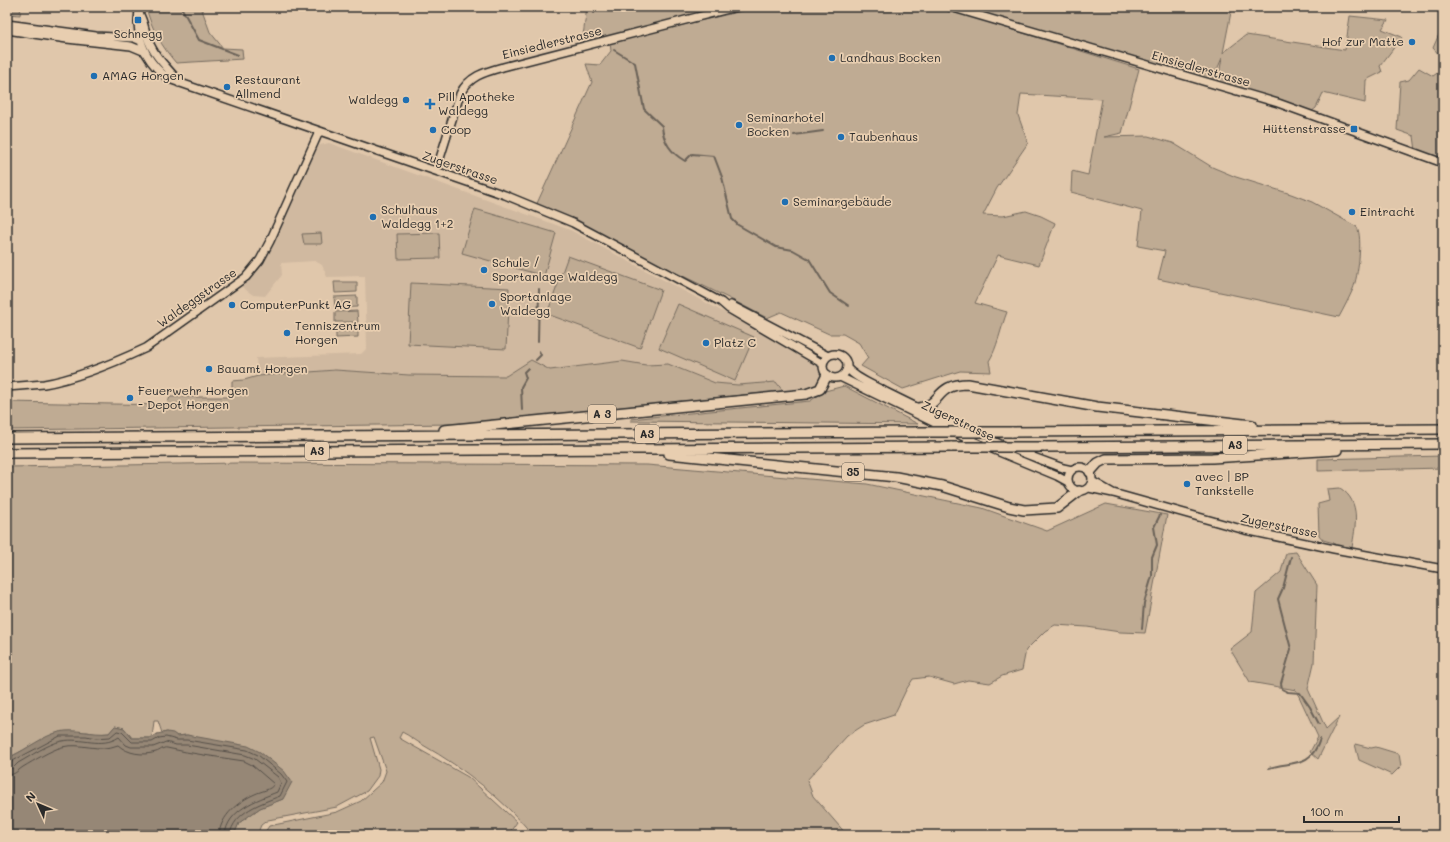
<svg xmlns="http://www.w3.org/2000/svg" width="1450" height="842" font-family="Mali,sans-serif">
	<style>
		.built { fill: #d0b9a0 }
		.green { fill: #bfab93; stroke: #756b5f }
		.water { fill: #968776; stroke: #6b6258 }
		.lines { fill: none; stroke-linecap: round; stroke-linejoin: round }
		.shore { stroke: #565049; stroke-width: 1 }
		.stream { stroke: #6b6258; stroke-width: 2 }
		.secondary-casing { stroke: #2b2b2b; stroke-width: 10 }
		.highway-casing { stroke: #2b2b2b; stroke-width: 12 }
		.secondary { stroke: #e8ceb0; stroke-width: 7 }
		.highway { stroke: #e8ceb0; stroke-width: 9 }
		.highway-bridge-casing { stroke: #2b2b2b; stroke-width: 12; stroke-linecap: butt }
		.highway-bridge { stroke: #e8ceb0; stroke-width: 9 }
		.poi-dot { fill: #1f6fb2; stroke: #e8ceb0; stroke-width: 1.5 }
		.labels { text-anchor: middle; stroke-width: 3.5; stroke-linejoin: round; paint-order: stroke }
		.shield { fill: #e8ceb0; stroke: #645c53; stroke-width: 1 }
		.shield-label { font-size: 11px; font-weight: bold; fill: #2b2b2b }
		.poi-label { font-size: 12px; fill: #2b2b2b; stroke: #e8ceb0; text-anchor: start }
		.street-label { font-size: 12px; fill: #2b2b2b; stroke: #e8ceb0 }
	</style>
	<rect width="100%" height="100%" fill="#e0c7ab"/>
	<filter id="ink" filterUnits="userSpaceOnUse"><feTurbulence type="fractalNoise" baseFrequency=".025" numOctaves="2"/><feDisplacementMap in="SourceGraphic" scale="8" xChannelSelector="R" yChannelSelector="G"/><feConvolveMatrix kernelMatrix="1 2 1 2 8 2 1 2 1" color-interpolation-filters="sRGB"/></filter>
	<g filter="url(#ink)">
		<!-- built -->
		<path class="built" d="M329,143l241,87 243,130 7,11 1,8 -8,9 -30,3 -7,-9 -38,3 -23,-2 -47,-19 -22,1 -24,-4 -72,9 -19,-10 -25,16 -97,-1 -74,-5 -77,6 -2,-18 105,-4 6,-6 -2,-72 -38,1 -5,-12 -7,-4 -34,2 1,12 -17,21 -12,-1 -11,-8 26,-35 47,-102 5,-5z"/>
		<!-- green -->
		<path class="green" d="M7,7h14l-1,8 -13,-1z
			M146,7h55l9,25 13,16 19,1 1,10 -67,4c-14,-16 -25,-35 -30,-56z
			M587,7h148l-132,34 -4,-8 -16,3z
			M759,7h180l200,62 -17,64 -18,4 44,-1 25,7 39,24 24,10 55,17 21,8 45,25c6,11 1,50 -4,62 -4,9 -9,19 -14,28l-181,-38 7,-28 -27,-5 4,-35 -71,-19 1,-21 16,4 14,-76 -81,-5 -3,21 10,28 -31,45 -14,27 20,1 23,-5 15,5 14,7 -16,42 -41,-10 -23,48 32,9c-6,15 -10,37 -18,49l2,11 -31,-1 -57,18 -42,-23 7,-8 -9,-15 -16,-9h-14l-48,-22 -14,6c-75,-40 -154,-74 -233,-108l58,-128 -6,-18 14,1 11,-14 -1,-9z
			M950,7h282l-9,46 23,-18 99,15 5,-34 38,4 -6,9 20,8 -22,29 2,6 -16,8 -1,23 -42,-10 -7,15 -5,4 -90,-29 -3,-3 4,-22 -10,23z
			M1443,25v34l-10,-11z
			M1419,68l14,8 10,-7v91l-27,-9 -2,-15 -17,-6 3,-48 9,-2z
			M475,209l81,24 -12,43 -82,-23z
			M321,233l1,11h-18l-2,-10z
			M439,233l1,25 -42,1 -1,-25z
			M568,256l93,34 -21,58 -93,-34z
			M334,282h23v10l-22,1z
			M411,283l98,5 -3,61 -98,-5z
			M357,296v11l-22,1 -1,-11z
			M678,304l76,33 -19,44 -76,-33z
			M357,311l1,11h-23v-10z
			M358,326v11l-22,1v-11z
			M531,360l19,10 72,-9 24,4 22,-1 47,19 23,2 38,-3 7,9 -330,33 -446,6v-28l160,3 3,-8h62v-16l12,-1 14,-4 77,-6 74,5 97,1z
			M844,386l74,38 -287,-3v-2l179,-18 15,-10z
			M1443,456v12l-125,3v-12z
			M237,463l410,2 220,19 115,24 65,23 59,-27 61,11 -22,118 -25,-1 -33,-5 -32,-2 -10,6 -19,19 -4,20 -20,6 -12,7 -22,-3 -14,4 -25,-7 -16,2 -7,11 -12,25 -30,10 -17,11 -40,44 6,16 34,39h-314c-31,-37 -68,-66 -110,-90 -7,-4 -13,-9 -21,-13l-3,6 69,39 49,45 -9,13h-245l6,-9 68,-14 24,-11 21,-19 4,-11 -12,-34 -4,1 9,31 -1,7 -11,15 -30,16 -69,13 -7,5 -4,10h-23l5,-12 21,-15 23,-9 -73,-58 -23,-6 -10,1 -10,-4 -5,1 -4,-12h-4l-2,17h-20l-8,-10 -9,-2 -6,7 -13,1 -9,-2 -43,7 -32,17 -5,6v-295z
			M1340,488c22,14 15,38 12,60l-18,-3v-2l-11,-3 -4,-5 -1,-31 11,-3 -2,-12z
			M1296,552l21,33 -3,78 -6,26 18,40 13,-12 -21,42 -8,-7 8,-15 -22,-47 -46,-8 -20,-33 22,-17 4,-39 25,-21 5,-19z
			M1355,744l16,4 5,-1 23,7 2,12 -9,9 -33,-15z"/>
		<!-- water -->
		<path class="water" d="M115,726l9,2 8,10h20l5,-4 10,-2 6,1 4,3 10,-1 61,11 12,6 24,19 8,11 -9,17 -23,9 -21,15 -5,12h-227v-73l5,-6c15,-7 31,-20 47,-24 16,-4 34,3 50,1z"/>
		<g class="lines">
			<!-- shore -->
			<path class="shore" d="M7,764l53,-28h26l10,2 14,-1 7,-6 5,1 10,10h20l7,-4 7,-1 11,3h10l60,10 11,5 23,19 6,8 -7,14c-18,7 -47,16 -50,39
				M7,769l6,-1 5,-5c13,-7 29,-19 44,-22 20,-4 39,8 57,-4l7,8 5,2h22l13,-5 10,3h11l58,10 10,4 23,18 3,6 -4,9c-20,8 -50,18 -52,43
				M7,775c8,0 10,-4 16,-8 12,-7 26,-16 39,-20 19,-5 36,6 56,-2 10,9 25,11 38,7 4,-1 7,-5 11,-4 25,6 51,9 77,13l8,4 22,19c-3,6 -13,7 -19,10 -16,7 -35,22 -36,41"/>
			<!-- stream -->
			<path class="stream" d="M181,7l18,33 39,15
				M594,13l1,-6
				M614,50l21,13 9,46 18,17c1,16 9,27 23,35l7,-7 22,2 8,21 10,42 6,6 38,22 17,3 16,9 21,34 19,13
				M794,135l29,-4
				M538,342l1,-53
				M536,360l5,-5 -2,-4
				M522,410l-1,-23 5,-9 -2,-6 4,-4
				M1291,557l-8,31 -5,11 13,50 -10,34 1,6 6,3 12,1 10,14 9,17
				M1142,629l2,-26 8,-27v-19l5,-12 -3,-18 6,-12
				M1269,768c23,-7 42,0 51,-29"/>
			<!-- secondary casing -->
			<g class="secondary-casing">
				<path id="secondary" d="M139,7c0,6 -1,10 -1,16 1,24 12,42 31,56l336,116 68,28 148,79 8,7 94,55
					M950,7l328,96 165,60
					M139,13c7,12 6,24 13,35 7,14 19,22 27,35
					M7,24l89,12 38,2 7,3
					M7,30l60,9 64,7 12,5
					M436,171l24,-77c9,-18 25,-22 43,-27l233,-60
					M731,305l97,51
					M823 366a12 12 0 1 1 24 0a12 12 0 1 1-24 0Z
					M847,368c9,11 27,17 39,24 57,29 116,54 177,76l9,2
					M840,377l128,62 89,37 11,6
					M7,387c12,-1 25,-2 37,-3 30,-5 74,-23 102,-36l100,-71 14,-17 10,-19 49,-109
					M1068 479a12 12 0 1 1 24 0a12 12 0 1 1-24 0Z
					M1092,481l21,12
					M1089,488l24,5 132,37 89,19 109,20"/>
			</g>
			<!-- highway casing -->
			<g class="highway-casing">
				<path id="highway" d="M919,408c23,-3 16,-24 49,-24l129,23 155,18
					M444,430l362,-36 14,-5 7,-14
					M1011,432l432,-3
					M7,438l910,-6
					M1044,447l399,-3
					M7,453l945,-6
					M669,454l227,23 46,9 67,21 15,3 33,-2 22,-17
					M1090,472l8,-9 8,-4 106,-1 125,-8"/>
			</g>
			<!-- secondary -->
			<use href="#secondary" class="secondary"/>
			<!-- highway -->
			<use href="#highway" class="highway"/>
			<!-- highway-bridge casing -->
			<g class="highway-bridge-casing">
				<path id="highway-bridge" d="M917,432h94
					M952,447h92"/>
			</g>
			<!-- highway-bridge -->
			<use href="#highway-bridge" class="highway-bridge"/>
		</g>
	</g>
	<!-- markers -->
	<g class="poi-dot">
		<rect x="134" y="16" width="8" height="8" rx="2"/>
		<circle cx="1412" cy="42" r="4"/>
		<circle cx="832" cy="58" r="4"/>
		<circle cx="94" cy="76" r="4"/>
		<circle cx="227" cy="87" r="4"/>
		<circle cx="406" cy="100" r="4"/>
		<path d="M428 98h4v4h4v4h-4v4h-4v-4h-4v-4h4z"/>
		<circle cx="739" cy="125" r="4"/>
		<rect x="1350" y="125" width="8" height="8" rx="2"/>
		<circle cx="433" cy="130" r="4"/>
		<circle cx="841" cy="137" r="4"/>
		<circle cx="785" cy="202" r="4"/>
		<circle cx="1352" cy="212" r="4"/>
		<circle cx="373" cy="217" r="4"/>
		<circle cx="484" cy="270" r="4"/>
		<circle cx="492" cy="304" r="4"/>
		<circle cx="232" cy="305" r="4"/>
		<circle cx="287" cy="333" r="4"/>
		<circle cx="706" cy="343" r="4"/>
		<circle cx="209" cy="369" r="4"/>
		<circle cx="130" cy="398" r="4"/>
		<circle cx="1187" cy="484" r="4"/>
	</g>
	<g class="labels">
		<!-- shield labels -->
		<g class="shield">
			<rect x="588" y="405" width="28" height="18" rx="3"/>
			<rect x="635" y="425" width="24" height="18" rx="3"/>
			<rect x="1223" y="436" width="24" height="18" rx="3"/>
			<rect x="305" y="442" width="24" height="18" rx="3"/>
			<rect x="842" y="463" width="22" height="18" rx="3"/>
		</g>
		<g class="shield-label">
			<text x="602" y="418">A 3</text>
			<text x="647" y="438">A3</text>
			<text x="1235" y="449">A3</text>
			<text x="317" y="455">A3</text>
			<text x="853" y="476">35</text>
		</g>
		<!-- poi labels -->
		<g class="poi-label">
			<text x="138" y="38" text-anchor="middle">Schnegg</text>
			<text x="1404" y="46" text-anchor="end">Hof zur Matte</text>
			<text x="840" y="62">Landhaus Bocken</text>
			<text x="102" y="80">AMAG Horgen</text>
			<text x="235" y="84">Restaurant<tspan x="235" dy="14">Allmend</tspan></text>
			<text x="438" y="101">Pill Apotheke<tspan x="438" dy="14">Waldegg</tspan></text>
			<text x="398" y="104" text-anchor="end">Waldegg</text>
			<text x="747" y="122">Seminarhotel<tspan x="747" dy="14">Bocken</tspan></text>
			<text x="1346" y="133" text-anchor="end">Hüttenstrasse</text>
			<text x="441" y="134">Coop</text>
			<text x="849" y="141">Taubenhaus</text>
			<text x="793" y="206">Seminargebäude</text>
			<text x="381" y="214">Schulhaus<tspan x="381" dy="14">Waldegg 1+2</tspan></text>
			<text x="1360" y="216">Eintracht</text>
			<text x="492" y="267">Schule /<tspan x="492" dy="14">Sportanlage Waldegg</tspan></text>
			<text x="500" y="301">Sportanlage<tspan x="500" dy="14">Waldegg</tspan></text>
			<text x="240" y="309">ComputerPunkt AG</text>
			<text x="295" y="330">Tenniszentrum<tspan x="295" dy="14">Horgen</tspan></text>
			<text x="714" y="347">Platz C</text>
			<text x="217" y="373">Bauamt Horgen</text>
			<text x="138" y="395">Feuerwehr Horgen<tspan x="138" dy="14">- Depot Horgen</tspan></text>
			<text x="1195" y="481">avec | BP<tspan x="1195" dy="14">Tankstelle</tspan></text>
		</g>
		<!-- street labels -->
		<g class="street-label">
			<text transform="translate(552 43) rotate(-14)" y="4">Einsiedlerstrasse</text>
			<text transform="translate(1201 69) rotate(16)" y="4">Einsiedlerstrasse</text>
			<text transform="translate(460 168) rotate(19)" y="4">Zugerstrasse</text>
			<text transform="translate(197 298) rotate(-35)" y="4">Waldeggstrasse</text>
			<text transform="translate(958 421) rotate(25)" y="4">Zugerstrasse</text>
			<text transform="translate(1279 526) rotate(12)" y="4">Zugerstrasse</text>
		</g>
	</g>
	<!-- margin -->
	<rect width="1450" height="842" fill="none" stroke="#e8ceb0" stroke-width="24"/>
	<rect x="12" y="12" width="1426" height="818" fill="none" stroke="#2b2b2b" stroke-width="1.5" filter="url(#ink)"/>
	<!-- north arrow -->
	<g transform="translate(38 804) rotate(314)" stroke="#e8ceb0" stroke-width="3" paint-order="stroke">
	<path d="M0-3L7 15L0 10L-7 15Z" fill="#2b2b2b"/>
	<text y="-6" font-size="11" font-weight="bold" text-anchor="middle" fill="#2b2b2b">N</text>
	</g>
	<!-- scale -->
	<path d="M1304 816v6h95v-6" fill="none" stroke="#2b2b2b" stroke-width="2"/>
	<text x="1310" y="816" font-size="12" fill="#2b2b2b" stroke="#e8ceb0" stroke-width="3" paint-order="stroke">100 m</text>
</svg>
